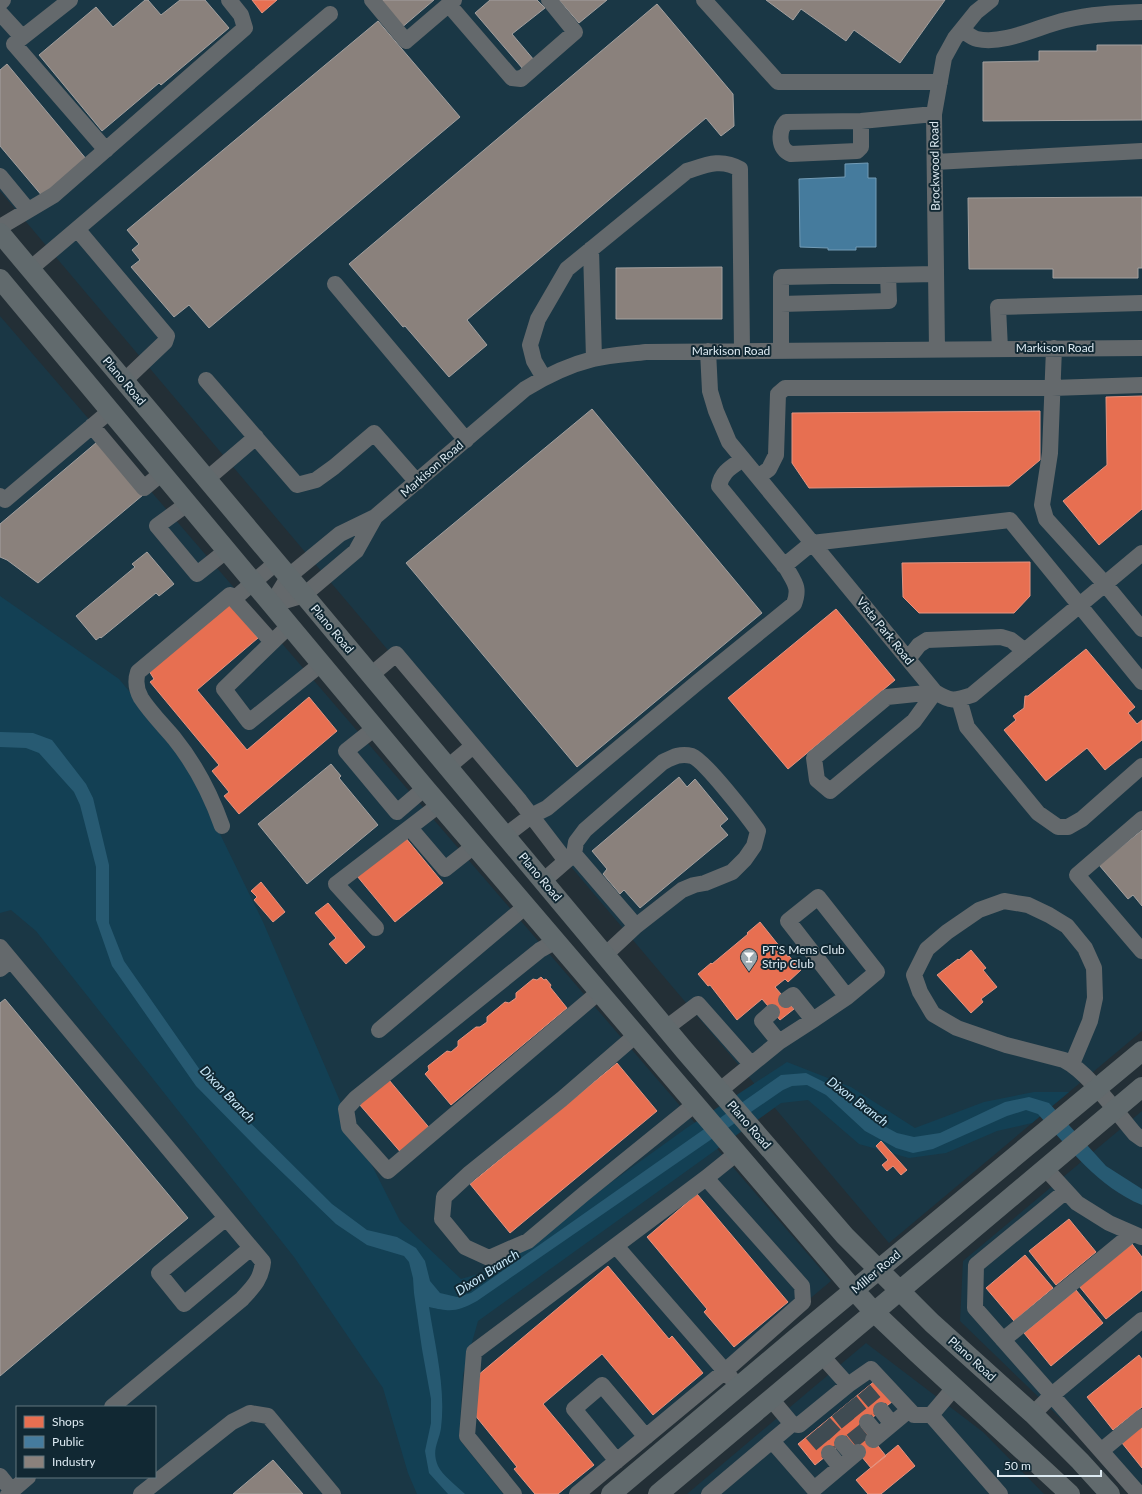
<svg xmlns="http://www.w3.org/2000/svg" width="1142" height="1494" font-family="Lato,sans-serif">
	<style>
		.built { fill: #1a3745; fill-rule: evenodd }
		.green { fill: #134054 }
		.water { fill: #275a72 }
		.shops { fill: #e76f51; stroke: #e49481 }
		.public { fill: #457b9d; stroke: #739cb6 }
		.industry { fill: #8a817c; stroke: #a3a09f }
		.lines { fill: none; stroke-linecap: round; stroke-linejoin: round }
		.minor-tunnel { stroke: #3f4b52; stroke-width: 16; stroke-dasharray: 16 8; stroke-linecap: butt }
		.minor { stroke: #64696c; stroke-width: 16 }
		.major { stroke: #616a6d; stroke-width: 20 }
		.labels { text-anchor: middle; stroke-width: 4; stroke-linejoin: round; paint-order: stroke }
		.street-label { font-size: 12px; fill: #ddeaf2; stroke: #112833 }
		.poi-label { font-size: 12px; fill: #ddeaf2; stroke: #112833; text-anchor: start }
		.water-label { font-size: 13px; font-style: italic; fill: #c9e9fa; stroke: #112833 }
	</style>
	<rect width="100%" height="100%" fill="#232f36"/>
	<!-- built -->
	<path class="built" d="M0,0h1142v1031l-253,212 -889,-1052z
		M0,316l831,965 -255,213h-576zM17,1407h138v70h-138z
		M1142,1111v383l-52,-47 -130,-126 3,-60z
		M866,1343l117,89 61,62h-357z"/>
	<!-- green -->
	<path class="green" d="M0,596l119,83 62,75 82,168 79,184 58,115 61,58 27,-8 200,-144 99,-65 64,25 64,41 69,-26 50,-10h35l-37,31 -35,8 -51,22 -37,5 -50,-14 -51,-44 -27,3 -303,218 -15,53 -4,65 44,55h-86l-9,-21 -25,-85 -89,-131 -258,-326 -25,-21 -11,3z"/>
	<!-- water -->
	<path class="water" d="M0,732l33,1 19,7 34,44 7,14 16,67v58l15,38 83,119 125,124 35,26 30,7 19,11 9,13 5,20 10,12 17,4 14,-4 310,-218 25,-2 28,14 37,32 26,14 17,4 26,-4 65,-31 24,-5 20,6 57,63 36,23v16c-44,-18 -73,-57 -104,-91l-12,-4 -19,6 -74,33 -20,4 -17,-5 -31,-17 -39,-36 -19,-10 -15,1 -9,4 -306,211c-20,11 -26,11 -48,6 6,39 17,81 12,121 -2,14 -10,22 -3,38 4,9 20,21 27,28h-17l-19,-21 -4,-22 6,-28v-24l-9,-50 -8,-56 -1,-15 -4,-16 -5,-6 -37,-11 -31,-21 -74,-71 -66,-67 -84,-120 -16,-46v-53l-16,-62 -6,-13 -35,-39 -13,-5 -26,-1z"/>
	<!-- shops -->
	<path class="shops" d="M252,0h25l-15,13z
		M1142,396v113l-43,36 -36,-44 44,-36 -1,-68z
		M1040,411v49l-31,26 -200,2 -17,-25v-50z
		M1030,562v34l-16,17h-95l-16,-16 -1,-34z
		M229,604l29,34 -61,52 50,60 62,-53 28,34 -98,83 -15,-18 5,-4 -17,-21 7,-6 -69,-83 4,-3 -5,-8z
		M836,609l59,71 -107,89 -60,-71z
		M1086,649l49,58 -7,6 9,11 5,-4v20l-37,30 -18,-22 -41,33 -42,-51 12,-10 -3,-4 11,-8 1,-12h3z
		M405,837l38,46 -48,39 -38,-46z
		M261,882l24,30 -12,10 -19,-22 3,-3 -6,-6z
		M328,903l37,44 -19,17 -17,-20 7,-6 -21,-25z
		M760,922l28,35 1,-1 12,14 -13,12 -3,-3 -10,8 19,22 -14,11 -18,-21 -25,21 -27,-35 -2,1 -10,-12 13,-11 1,1 36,-30 -1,-1z
		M971,950l15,18 -3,2 14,17 -16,12 2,3 -12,11 -34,-38 21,-16 1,1z
		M541,977l3,3 2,-1 5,6 -1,2 17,21 -116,97 -26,-31 4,-4 -1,-4 19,-15 4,1 7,-6v-5l18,-14h4l7,-5v-5l18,-15 4,1 7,-5v-5l17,-14 4,1z
		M617,1063l40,48 -147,122 -40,-49z
		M389,1080l43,51 -29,24 -44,-51z
		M881,1141l26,29 -6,5 -8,-9 -6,5 -5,-6 6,-5 -12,-14z
		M697,1194l91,108 -54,45 -30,-35 3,-3 -60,-72z
		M1069,1219l27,33 -40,33 -27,-34z
		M1132,1244l10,13v33l-36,29 -27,-33z
		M1025,1255l28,33 -39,33 -28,-33z
		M608,1266l61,73 3,-3 31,37 -50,42 -51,-61 -59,50 51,61 -36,29h-23l-21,-25 3,-2 -43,-53 3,-38z
		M1076,1290l27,33 -52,43 -27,-33z
		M1139,1355l3,4v48l-29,23 -26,-33z
		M876,1380l17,21 -31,25 24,30 -15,12 -24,-29 -32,26 -17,-21z
		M1142,1426v42l-20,-25z
		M898,1445l17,21 -34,28h-13l-12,-14z"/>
	<!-- public -->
	<path class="public" d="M868,163v15h8v69h-20v3h-28v-2l-28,-1 -1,-68 46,-2v-13z"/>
	<!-- industry -->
	<path class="industry" d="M145,0h3l13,15 19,-15h25l24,28 -68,57 -2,-2 -57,48 -63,-76 57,-48 17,20z
		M376,0h58l-34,29z
		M490,0h47l8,8 -33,26 22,26 -11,9 -48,-56z
		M559,0h48l-28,23z
		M766,0h179l-45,63 -46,-33 -8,11 -45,-32 -8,11z
		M657,4l76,90 1,32 -13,10 -15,-18 -239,202 20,25 -38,32 -44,-51 -2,1 -54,-63z
		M378,21l82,96 -251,211 -20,-23 -15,12 -43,-50 9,-7 -8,-10 7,-6 -12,-14z
		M1097,45h45v75l-159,1v-59l56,-1v-10h58z
		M7,64l80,96 -44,37 -43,-51v-76z
		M1142,197v71h-4v10h-85v-9h-84l-1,-71z
		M722,267v52h-106v-51z
		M592,409l170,204 -185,154 -171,-204z
		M97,442l46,53 -105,88 -31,-23 -7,-3v-33z
		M147,552l27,32 -15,12 -3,-3 -55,45 -1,-1 -4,3 -20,-24 59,-49 -3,-3z
		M331,764l10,12 -2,2 39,47 -71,59 -49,-60z
		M679,777l8,10 8,-8 33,40 -8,7 8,9 -88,73 -16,-18 -4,4 -17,-20 4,-5 -15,-18z
		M1142,830v76l-9,-11 -5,4 -29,-34z
		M5,999l183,219 -188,158v-373z
		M273,1460l30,34h-70z"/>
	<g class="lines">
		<!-- minor-tunnel -->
		<path class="minor-tunnel" d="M864,1390l17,20
			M850,1401l17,21
			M838,1411l28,35
			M824,1423l18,20
			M812,1433l17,20"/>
		<!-- minor -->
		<path class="minor" d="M70,0l-56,44 92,106
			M372,0l34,41 48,-41
			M704,0l74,82h162
			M0,3l3,-3
			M449,5l63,73 9,1 54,-47 -26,-32
			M0,13l22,24
			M962,30c4,3 10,8 15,9 28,6 62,-13 89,-19 24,-6 51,-7 76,-8
			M861,121v26l-4,4 -66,3c-13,-4 -13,-23 -5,-32l75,-1 73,-7
			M935,162l207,-11
			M0,176l28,34
			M0,227l54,-32 191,-167 -4,-13 -12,-15
			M77,229l90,107 -2,6 -41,39
			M591,249l3,110
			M30,269l300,-255
			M335,284l131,156
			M781,304l108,-3 -1,-26
			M1054,348l-4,105 -8,52 4,14 59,65 37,45
			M937,349l-3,-235 10,-56 11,-20 21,-26 15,-12
			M1000,349l-2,-42 144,-4
			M708,351l2,40 6,20 13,31 206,250c16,10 19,9 37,3l170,-142
			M781,351v-74l155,-3
			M544,378l-10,-17 -4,-16 8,-26 29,-50 120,-98c19,-6 34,-13 53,-2l2,182
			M206,380l91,105 19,-5 18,-13 40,-34 43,49
			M92,426l52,62 18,-15
			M758,477l11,-8 7,-14 2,-61 7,-6h267l90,-3
			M207,479l49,-42
			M0,496l5,4 105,-89
			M187,504l-30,22 40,48 29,-23
			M784,566l28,-23 198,-23 132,162
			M234,599l43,-37
			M271,605l18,-29 51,-42 35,-17 150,-128c21,-13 44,-24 68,-30 17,-4 36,-5 53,-7l496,-4
			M271,605l33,-10 52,-44 19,-34
			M289,626l-65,63 25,33 72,-58
			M908,659l11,-14 8,-5 74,-3 10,3 14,11
			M371,675l25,-21 124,147 46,60
			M935,692l-21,29 -84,70 -13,-11 -3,-22 73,-61z
			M959,699l8,28 71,86 20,14h10l14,-8 60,-53
			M375,728l-29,23 51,61 28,-24
			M448,767l25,-21
			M1142,819l-65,56 65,76
			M222,826c-11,-31 -27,-62 -48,-88 -11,-13 -24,-26 -33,-40 -5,-9 -6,-17 -3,-26l92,-77 42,47
			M410,828l35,41 29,-23
			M505,836l26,-20 16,-8 151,-126 96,-78c6,-16 1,-21 -7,-35l-68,-83c3,-15 13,-19 24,-27
			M574,854l2,-12 9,-12 78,-68c10,-5 17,-9 29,-6 12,4 57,62 66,75l-4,15 -9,13 -13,13 -27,11 -11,2 -12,5 -46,36
			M543,881l31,-27 62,72 -31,29
			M376,928l-40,-44 103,-79
			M556,941l-16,9 -184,148 -10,11 3,18 39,44 211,-179
			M0,947l263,315c-2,18 -10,25 -21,37l-130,108
			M0,969l11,-9
			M786,1000l7,-5 20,25
			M772,1012l-10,9 17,21
			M666,1028l32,-24 53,60
			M379,1030l147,-124
			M636,1035l-74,64 -92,74 -26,24 -2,22 23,28 24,11 39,-17 57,-48 110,-89
			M1072,1064l18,-43 5,-23 -1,-30 -9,-20 -18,-22 -18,-11 -21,-10 -24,-4 -25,9 -32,22 -20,17 -13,26 6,17 13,22 24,14 49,17 58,15c24,12 53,53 71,74l7,5
			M719,1091l60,-49 34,-22 34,-23 30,-25 -59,-75 -30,24 59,76
			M1045,1168l32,35 32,20 32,14
			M1066,1191l-90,74 -1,43 164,186
			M226,1218l-67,55 25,31 67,-56
			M616,1246l115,132
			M1003,1340l129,-106
			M822,1356l26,29 23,-16 43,46h17
			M954,1388l-23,27 69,79
			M881,1410l11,14
			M1033,1414l19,-19 90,-75
			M867,1422l11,13
			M792,1424l7,1 49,-40
			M873,1440l36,-30
			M772,1441l42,48 44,-37
			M842,1443l11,13
			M1101,1451l41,-34
			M829,1453l11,14
			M617,1461l-43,-52 28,-24 44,52
			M0,1476l12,15
			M8,1494l20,-17
			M141,1494l91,-72 18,-9 18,3 65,78
			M514,1494l-47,-58 7,-84 232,-174 31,-25
			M577,1494l148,-123 78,-69 -1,-16 -96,-108
			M709,1494l83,-70 -21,-25"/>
		<!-- major -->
		<path class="major" d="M0,233l304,362 381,456 160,185 87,87 101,91 47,47 30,33
			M0,279l425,509 429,502 20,22 42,40 154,142
			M611,1494l184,-155 347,-288
			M658,1494l484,-407"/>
	</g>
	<!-- icons -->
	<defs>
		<g id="bar-pin" transform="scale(0.9)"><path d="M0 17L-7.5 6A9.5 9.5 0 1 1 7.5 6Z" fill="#9ca9b0" stroke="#112833"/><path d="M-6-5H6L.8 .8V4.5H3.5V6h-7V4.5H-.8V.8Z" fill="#fff"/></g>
	</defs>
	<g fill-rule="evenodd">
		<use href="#bar-pin" x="749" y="957"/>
	</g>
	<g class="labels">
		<!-- street labels -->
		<g class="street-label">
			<text transform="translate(935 166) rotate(-91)" y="4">Brockwood Road</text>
			<text x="1055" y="352">Markison Road</text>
			<text x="731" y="355">Markison Road</text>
			<text transform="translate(124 381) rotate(50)" y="4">Plano Road</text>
			<text transform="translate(432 469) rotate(-41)" y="4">Markison Road</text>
			<text transform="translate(332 629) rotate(50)" y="4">Plano Road</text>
			<text transform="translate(885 631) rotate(51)" y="4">Vista Park Road</text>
			<text transform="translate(540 877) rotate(50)" y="4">Plano Road</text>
			<text transform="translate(749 1125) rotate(49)" y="4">Plano Road</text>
			<text transform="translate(876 1272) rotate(-40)" y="4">Miller Road</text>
			<text transform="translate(972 1359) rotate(42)" y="4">Plano Road</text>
		</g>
		<!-- poi labels -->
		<g class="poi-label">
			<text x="762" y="954">PT'S Mens Club<tspan x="762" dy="14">Strip Club</tspan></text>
		</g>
		<!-- water labels -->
		<g class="water-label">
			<text transform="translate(228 1094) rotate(46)" y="5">Dixon Branch</text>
			<text transform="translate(858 1101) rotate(37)" y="5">Dixon Branch</text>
			<text transform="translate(487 1272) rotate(-33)" y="5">Dixon Branch</text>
		</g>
	</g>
	<!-- legend -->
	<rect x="16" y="1406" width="140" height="72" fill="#112833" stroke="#63767f"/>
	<rect x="24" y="1416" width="20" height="12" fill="#e76f51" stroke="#63767f"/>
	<text x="52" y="1426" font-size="12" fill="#ddeaf2">Shops</text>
	<rect x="24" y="1436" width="20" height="12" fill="#457b9d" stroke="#63767f"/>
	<text x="52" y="1446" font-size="12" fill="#ddeaf2">Public</text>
	<rect x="24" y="1456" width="20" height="12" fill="#8a817c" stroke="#63767f"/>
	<text x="52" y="1466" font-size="12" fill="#ddeaf2">Industry</text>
	<!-- scale -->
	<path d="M998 1470v6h103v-6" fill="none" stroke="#ddeaf2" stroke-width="2"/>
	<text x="1004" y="1470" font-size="12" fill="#ddeaf2" stroke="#112833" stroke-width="3" paint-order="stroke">50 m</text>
</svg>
